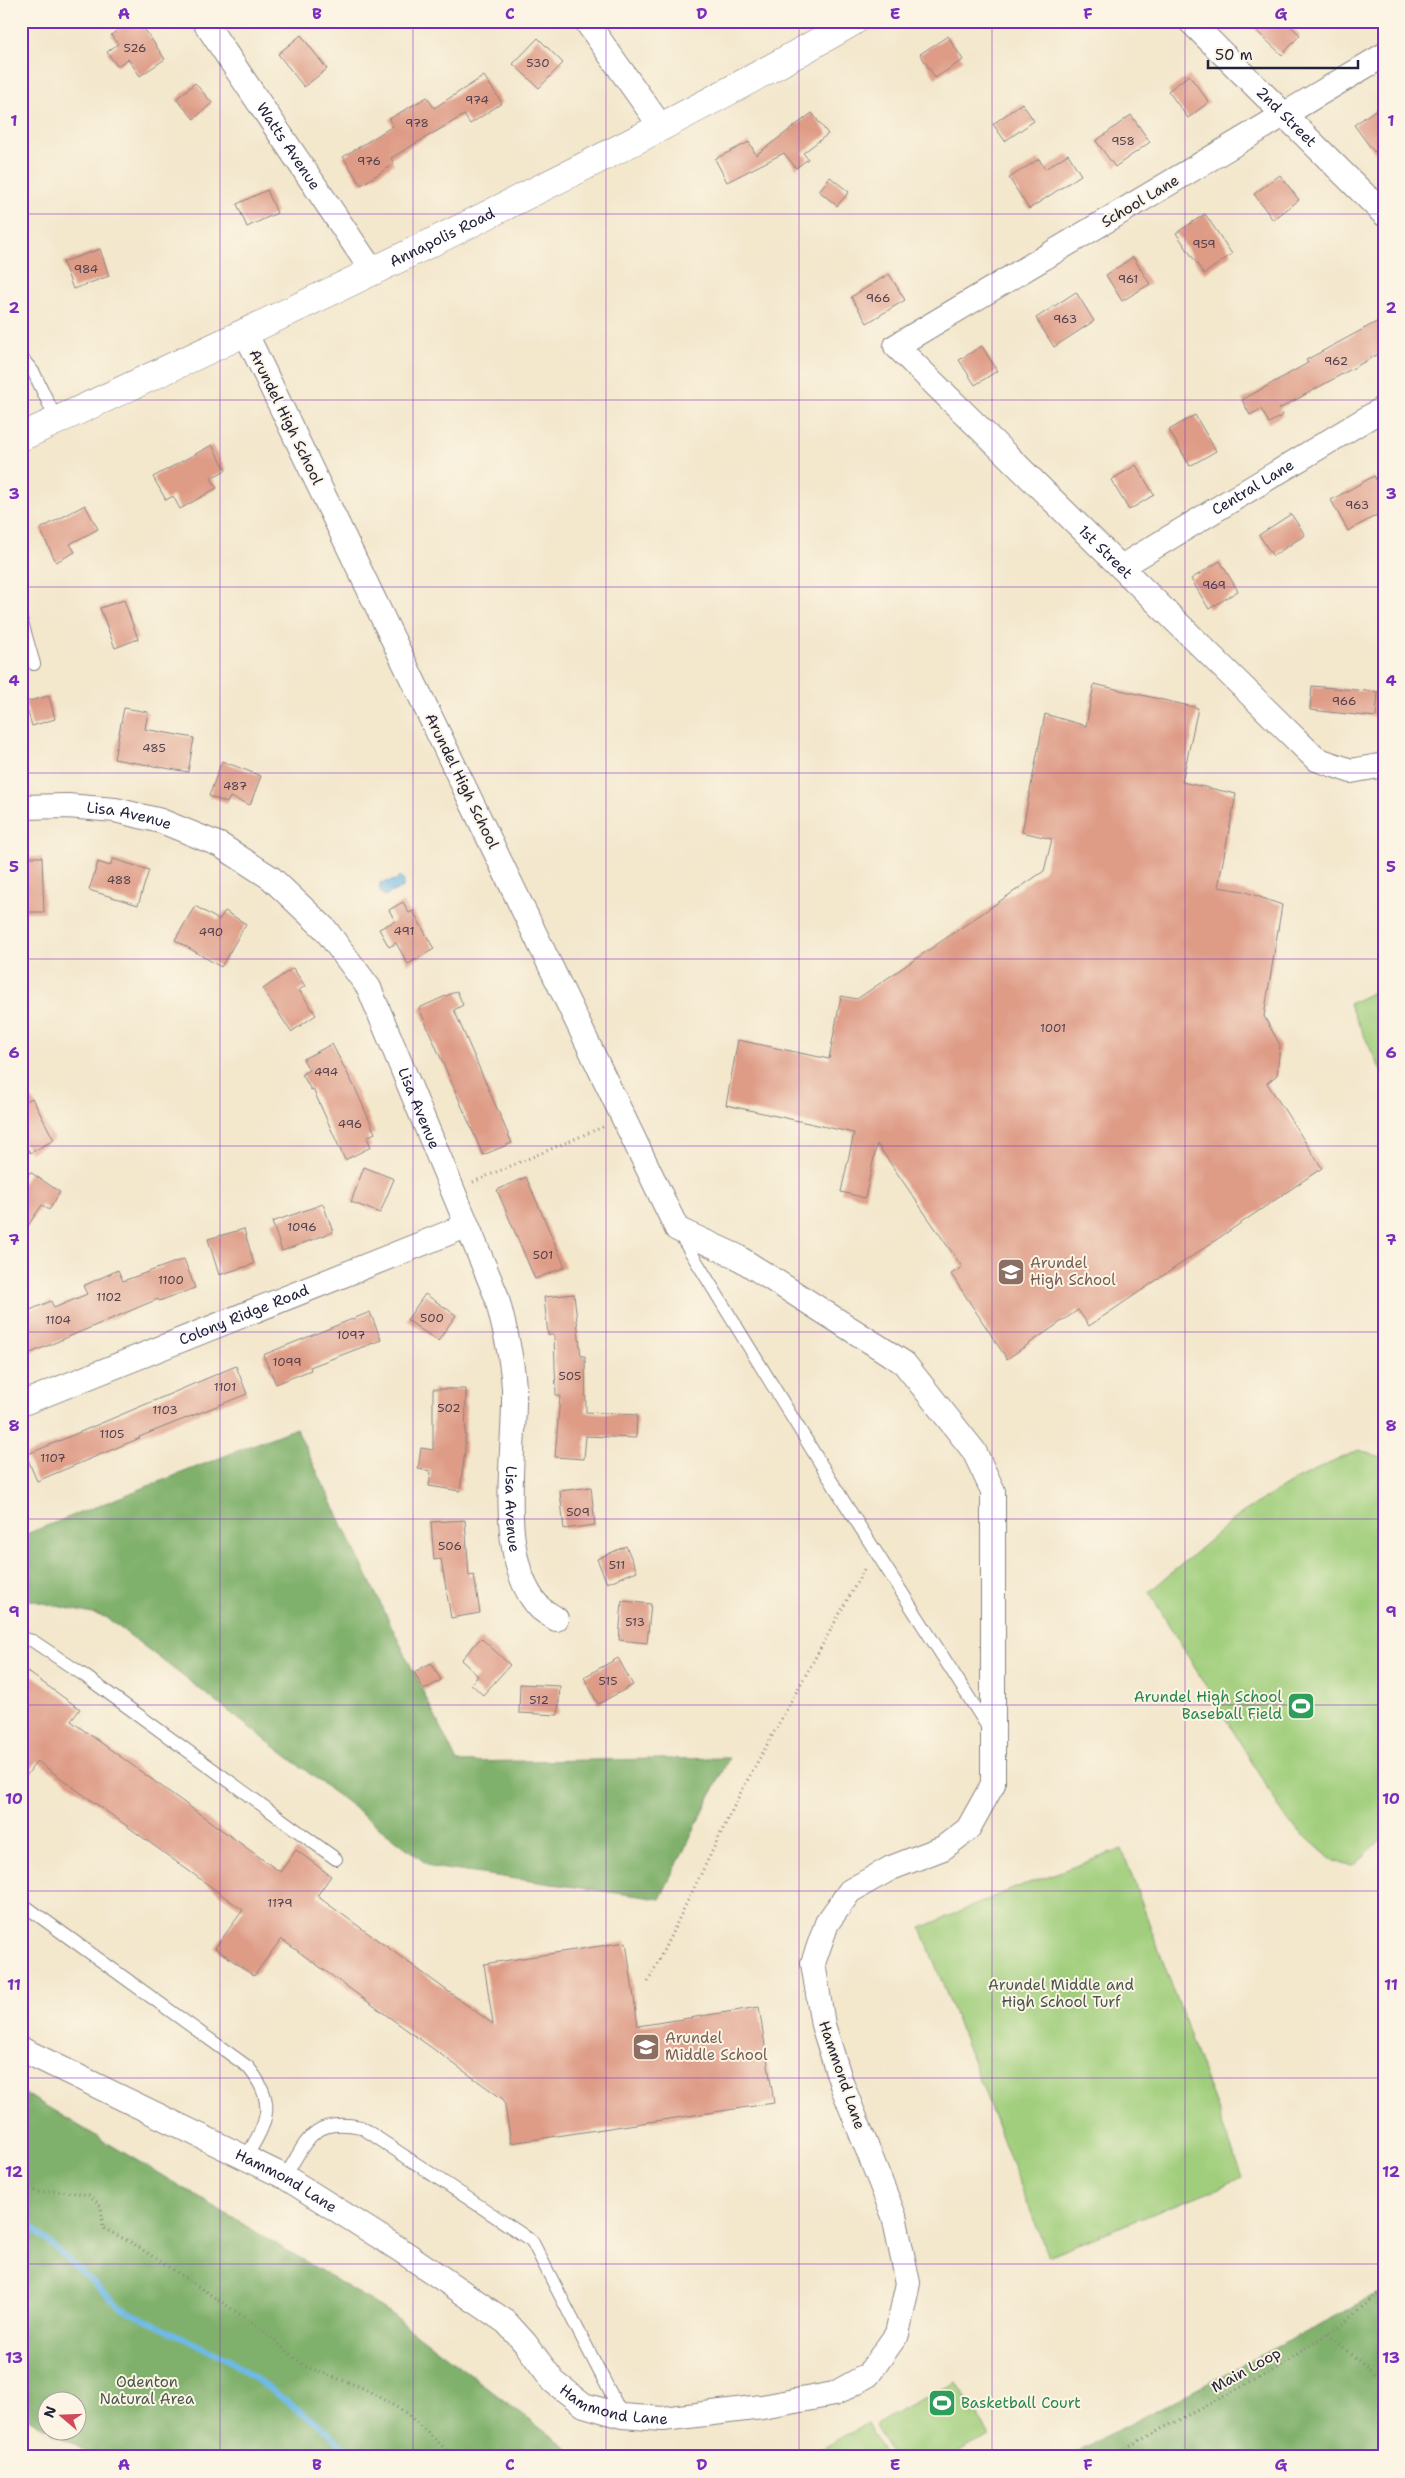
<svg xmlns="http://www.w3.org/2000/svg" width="1405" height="2478" font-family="'Shantell Sans',sans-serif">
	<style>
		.green { fill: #a0ce7c; stroke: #61785c }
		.forest { fill: #80b16c; stroke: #516a54 }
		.water { fill: #6eb9e7; stroke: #486e91 }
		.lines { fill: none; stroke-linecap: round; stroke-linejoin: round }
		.stream { stroke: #6eb9e7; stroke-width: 6 }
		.building { fill: #de9b86 }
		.lane-casing { stroke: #8a8484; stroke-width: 14 }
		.street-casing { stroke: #8a8484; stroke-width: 26 }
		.secondary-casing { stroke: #8a8484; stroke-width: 29 }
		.path { stroke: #8a8484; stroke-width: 3; stroke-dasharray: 1 4; stroke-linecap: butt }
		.lane { stroke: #fff; stroke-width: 12 }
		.street { stroke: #fff; stroke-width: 24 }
		.secondary { stroke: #fff; stroke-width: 28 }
		.grid { fill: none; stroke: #7b2cbf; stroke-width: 1; stroke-opacity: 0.55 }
		.labels { text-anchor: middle; stroke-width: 4; stroke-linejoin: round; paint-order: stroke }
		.number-label { font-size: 12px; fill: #51404e }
		.street-label { font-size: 15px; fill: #22223b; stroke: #fcf5e5 }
		.education-label { font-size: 15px; fill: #785e54; stroke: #fcf5e5; text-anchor: start }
		.leisure-label { font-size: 15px; fill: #27864d; stroke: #fcf5e5; text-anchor: end }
		.park-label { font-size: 15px; fill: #48564e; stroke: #fcf5e5 }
		.neatline { fill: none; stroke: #7b2cbf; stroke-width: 2 }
		.grid-label { font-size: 16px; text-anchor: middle; font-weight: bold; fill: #7b2cbf }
	</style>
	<rect width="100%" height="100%" fill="#fcf5e5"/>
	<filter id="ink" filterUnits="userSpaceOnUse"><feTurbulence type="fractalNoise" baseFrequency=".02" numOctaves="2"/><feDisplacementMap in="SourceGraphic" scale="10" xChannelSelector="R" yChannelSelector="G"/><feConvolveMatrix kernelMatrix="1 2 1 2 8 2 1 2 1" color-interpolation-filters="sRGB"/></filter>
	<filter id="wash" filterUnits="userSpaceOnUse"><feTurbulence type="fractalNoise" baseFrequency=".0096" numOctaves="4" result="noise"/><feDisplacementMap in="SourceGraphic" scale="20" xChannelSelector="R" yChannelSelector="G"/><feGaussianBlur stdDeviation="1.12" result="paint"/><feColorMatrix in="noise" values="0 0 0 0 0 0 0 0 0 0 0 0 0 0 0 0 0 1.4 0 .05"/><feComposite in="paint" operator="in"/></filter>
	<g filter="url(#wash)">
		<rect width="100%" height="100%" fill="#f3e7cc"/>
		<!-- green -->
		<path class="green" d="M1384,987v90l-35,-73z
			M1359,1450l25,8v379l-30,28 -20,-3 -47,-42 -138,-228 93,-79 56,-35z
			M1122,1849l120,329 -194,78 -127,-328 94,-40z
			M956,2382l34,54 -42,21h-56l-17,-33z
			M867,2423l19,34h-80z"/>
		<!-- forest -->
		<path class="forest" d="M296,1428l161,334 272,-4 -69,141 -229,-32 -325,-250 -85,-19v-62z
			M21,2091l362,217 195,149h-482l-46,-26 28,-1v-30h-30l-1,29 -26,-15z
			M1384,2291v166h-317z"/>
		<!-- water -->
		<path class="water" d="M399,876l5,5 -1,6 -19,9 -4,-4v-9l16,-3z"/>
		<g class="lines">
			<!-- stream -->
			<path class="stream" d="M21,2217l100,91 110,53 90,65 33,31"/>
		</g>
		<g id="blocks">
			<!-- building -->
			<path class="building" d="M131,21h8l26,38 -25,17 -12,-17 -11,7 -10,-14 11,-8 -7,-9z
				M1246,21h39l15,14 -18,20z
				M301,35l26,34 -23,18 -26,-33z
				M948,36l15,24 -28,18 -15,-24z
				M538,38l25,25 -24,25 -26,-24z
				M1189,75l20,27 -21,16 -20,-27z
				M484,76l18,27 -32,21 -6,-9 -73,43 3,6 -33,21 -18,-28 50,-31 -4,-7 38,-22 7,11z
				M195,83l17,20 -18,16 -18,-20z
				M1022,103l12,18 -29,20 -12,-17z
				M1384,104v41l-10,7 -20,-27z
				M812,113l16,21 -25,19 5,6 -12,9 -12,-15 -57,29 -12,-23 34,-17 7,13z
				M1131,115l19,27 -35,25 -19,-26z
				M1068,154l13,21 -52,34 -20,-31 30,-19 6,10z
				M1280,175l19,25 -26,20 -19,-26z
				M830,177l19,15 -12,14 -18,-15z
				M267,190l10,23 -30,14 -10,-23z
				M1205,214l27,40 -28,20 -28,-41z
				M100,249l9,27 -36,13 -10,-27z
				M1133,257l17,27 -28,17 -16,-26z
				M889,274l16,26 -38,23 -16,-26z
				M1076,292l18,29 -40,26 -18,-29z
				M1384,318v33l-105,58 4,6 -14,8 -8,-14 -11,6 -8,-15 66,-37 -2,-3z
				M982,346l15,25 -22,14 -16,-25z
				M1195,415l21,36 -26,15 -21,-36z
				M212,445l14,25 -15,8 6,10 -37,21 -7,-13 -7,4 -13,-23z
				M1136,465l18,30 -25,15 -18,-30z
				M1374,476l10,17 -6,6 6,12 -36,20 -17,-31z
				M85,505l13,24 -28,15 5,8 -19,10 -16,-33z
				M1291,514l14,21 -32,21 -14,-21z
				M1220,561l18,30 -29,18 -18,-30z
				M124,600l14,39 -23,9 -15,-40z
				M1094,684l104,24 -16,74 54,12 -18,93 25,4 39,14 -18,111 16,29 -3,30 -10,8 55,85 -233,158 -11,-16 -71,49 -56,-85 11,-7 -85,-123 -12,54 -24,-6 13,-59 -128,-28 12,-65 91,19 12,-63 16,3 187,-128 8,-32 -30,-7 23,-118 41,12z
				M1312,686l66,6 -2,25 -66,-7z
				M49,696l6,23 -23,7 -7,-24z
				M124,708l24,4 -3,17 49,9 -6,34 -74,-13z
				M222,761l39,15 -11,29 -20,-8 -3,6 -18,-7z
				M21,857h21l2,55h-23z
				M113,859l36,11 -11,35 -49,-15 9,-28 12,4z
				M403,902l6,11 4,-2 21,38 -26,15 -12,-21 -7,4 -10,-18 16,-8 -6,-11z
				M195,906l24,14 6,-9 21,13 -25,43 -46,-27z
				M293,968l12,18 -6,4 17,25 -25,17 -28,-43z
				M457,991l6,14 -9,5 58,133 -29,12 -64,-147z
				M332,1044l24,46 19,43 -8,4 4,10 -26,13 -32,-71 -2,1 -9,-16 7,-4 -6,-11z
				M32,1098l22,42 -24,13 -9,-16v-33z
				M364,1167l30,12 -14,34 -29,-11z
				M30,1172l30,20 -11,18 -7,-5 -21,31v-51z
				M526,1177l39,90 -30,12 -38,-89z
				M323,1204l10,28 -51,19 -10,-29z
				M244,1229l10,35 -35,11 -11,-36z
				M184,1259l11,29 -36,13 -1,-2 -137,58v-43l30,-13 3,7 33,-14 -4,-8 35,-16 5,11z
				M425,1294l31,21 -18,26 -31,-21z
				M574,1294l7,62h4l1,56 51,3 -1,23 -50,-2 -2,23 -29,-2 5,-61h-4l-2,-61h-6l-4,-38z
				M370,1312l11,28 -71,27 1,3 -35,14 -13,-29z
				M236,1366l11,28 -108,43 1,1 -103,43 -11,-26z
				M433,1389h33l-1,61 -5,41 -31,-5 2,-15 -13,-2 3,-21 12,2z
				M591,1487l4,38 -31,4 -4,-38z
				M465,1520l4,56 5,-1 6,38 -29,5 -10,-59 -7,1 -3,-38z
				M626,1546l11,25 -30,12 -10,-24z
				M622,1601l29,3 -4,39 -28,-3z
				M481,1638l29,27 -27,30 -12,-11 7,-8 -17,-16z
				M618,1658l15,27 -35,19 -14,-27z
				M431,1663l10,17 -17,10 -10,-18z
				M21,1667l59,42 -9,12 209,151 16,-22 35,26 -14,20 176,128 -9,-60 142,-22 12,84 121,-19 15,96 -263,40 -7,-43 -223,-161 -27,37 -39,-28 28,-38 -206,-149 -16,22z
				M520,1684l40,2 -2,29 -39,-2z"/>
		</g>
	</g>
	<g filter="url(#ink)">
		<use href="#blocks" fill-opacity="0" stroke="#8a8484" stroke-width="1"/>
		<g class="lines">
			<!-- lane casing -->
			<g class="lane-casing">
				<path id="lane" d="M21,357l13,16 23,48
					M21,619l13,45
					M679,1233l167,272 145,227
					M21,1638l12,3 52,35 251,183
					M21,1903l227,164c29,35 20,54 -2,90
					M285,2177c22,-37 27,-60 76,-50l171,114 90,174"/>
			</g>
			<!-- street casing -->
			<g class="street-casing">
				<g id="street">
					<path id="s1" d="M204,21l169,251"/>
					<path d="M586,21l76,107"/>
					<path id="s2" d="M1190,21l194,193"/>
					<path id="s3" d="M1384,55l-488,291 420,413 35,12 33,-6"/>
					<path id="s4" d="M1121,567l263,-159"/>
					<path id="s5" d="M21,807l46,-1 48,4 46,11 59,24 51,33 54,51 44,59 127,307c8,31 16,61 18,93 2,62 -20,171 26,220 4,4 11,7 16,11"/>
					<path id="s6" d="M21,1404l445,-178"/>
					<path id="s7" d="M21,2049l264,128 114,72 107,73 19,21 29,39 30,23 38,11 41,3 99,-12 72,-13 34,-19 29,-41 11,-51 -14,-67 -52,-131 -19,-60 -10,-62 14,-40 23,-32 41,-23 52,-20 25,-19 25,-45v-293l-19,-40 -70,-88 -168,-107 -59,-27 -431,-895"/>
				</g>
			</g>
			<!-- secondary casing -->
			<g class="secondary-casing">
				<g id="secondary">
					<path id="s8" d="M21,437c167,-77 334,-155 498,-238 113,-56 226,-114 335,-178"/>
				</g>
			</g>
			<!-- path -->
			<path class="path" d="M473,1182l132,-56
				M648,1982l94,-192 124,-224
				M21,2183l16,9 25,-1 27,4 12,11 2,22 31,16 122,81 48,41 59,22 42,24 49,45
				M1328,2334l56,49
				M1108,2457l164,-86 73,-49 39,-34"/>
			<!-- lane -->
			<use href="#lane" class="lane"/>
			<!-- street -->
			<use href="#street" class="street"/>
			<!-- secondary -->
			<use href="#secondary" class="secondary"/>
		</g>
	</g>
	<!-- grid -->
	<path class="grid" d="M220,21v2436M413,21v2436M606,21v2436M799,21v2436M992,21v2436M1185,21v2436M21,214h1363M21,400h1363M21,587h1363M21,773h1363M21,959h1363M21,1146h1363M21,1332h1363M21,1519h1363M21,1705h1363M21,1891h1363M21,2078h1363M21,2264h1363"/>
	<!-- icons -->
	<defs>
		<g id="school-square" transform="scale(1.4375)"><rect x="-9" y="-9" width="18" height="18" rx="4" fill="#8d6e63" stroke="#fcf5e5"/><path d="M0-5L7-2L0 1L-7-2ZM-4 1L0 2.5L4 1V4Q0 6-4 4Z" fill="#fff"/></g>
		<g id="stadium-square" transform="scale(1.4375)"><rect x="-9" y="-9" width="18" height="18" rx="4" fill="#2e9e5b" stroke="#fcf5e5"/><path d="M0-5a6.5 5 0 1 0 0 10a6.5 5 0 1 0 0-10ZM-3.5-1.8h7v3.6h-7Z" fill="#fff"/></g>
	</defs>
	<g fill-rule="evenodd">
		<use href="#school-square" x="1011" y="1272"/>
		<use href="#stadium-square" x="1301" y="1706"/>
		<use href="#school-square" x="646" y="2047"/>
		<use href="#stadium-square" x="942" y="2403"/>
	</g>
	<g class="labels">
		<!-- number labels -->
		<g class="number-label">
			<text x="135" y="52">526</text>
			<text x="538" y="67">530</text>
			<text x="477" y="104">974</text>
			<text x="417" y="127">978</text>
			<text x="1123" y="145">958</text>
			<text x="369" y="165">976</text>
			<text x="1204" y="248">959</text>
			<text x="86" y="273">984</text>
			<text x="1128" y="283">961</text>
			<text x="878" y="302">966</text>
			<text x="1065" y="323">963</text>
			<text x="1336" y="365">962</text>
			<text x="1357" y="509">963</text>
			<text x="1214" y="589">969</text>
			<text x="1344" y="705">966</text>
			<text x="154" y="752">485</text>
			<text x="235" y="790">487</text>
			<text x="119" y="884">488</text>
			<text x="404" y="935">491</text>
			<text x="211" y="936">490</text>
			<text x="1053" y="1032">1001</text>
			<text x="326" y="1076">494</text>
			<text x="350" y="1128">496</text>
			<text x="302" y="1231">1096</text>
			<text x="543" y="1259">501</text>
			<text x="171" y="1284">1100</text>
			<text x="109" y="1301">1102</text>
			<text x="432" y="1322">500</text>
			<text x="58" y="1324">1104</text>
			<text x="351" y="1339">1097</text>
			<text x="287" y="1366">1099</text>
			<text x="570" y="1380">505</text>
			<text x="225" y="1391">1101</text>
			<text x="449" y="1412">502</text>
			<text x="165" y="1414">1103</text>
			<text x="112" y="1438">1105</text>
			<text x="53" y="1462">1107</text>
			<text x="578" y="1516">509</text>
			<text x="450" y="1550">506</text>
			<text x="617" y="1569">511</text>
			<text x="635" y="1626">513</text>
			<text x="608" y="1685">515</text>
			<text x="539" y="1704">512</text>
			<text x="280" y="1907">1179</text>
		</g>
		<!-- street labels -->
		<g class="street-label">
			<text dy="5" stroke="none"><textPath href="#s2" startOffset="136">2nd Street</textPath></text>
			<text dy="5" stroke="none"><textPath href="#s1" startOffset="151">Watts Avenue</textPath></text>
			<text transform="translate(1140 201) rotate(-31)" y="5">School Lane</text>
			<text dy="5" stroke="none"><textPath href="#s8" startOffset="466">Annapolis Road</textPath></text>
			<text transform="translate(286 417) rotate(64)" y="5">Arundel High School</text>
			<text dy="5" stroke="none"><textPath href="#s4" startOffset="154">Central Lane</textPath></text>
			<text dy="5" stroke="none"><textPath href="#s3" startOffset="862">1st Street</textPath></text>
			<text transform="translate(462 781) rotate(64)" y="5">Arundel High School</text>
			<text dy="5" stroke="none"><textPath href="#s5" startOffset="109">Lisa Avenue</textPath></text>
			<text dy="5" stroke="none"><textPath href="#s5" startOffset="544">Lisa Avenue</textPath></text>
			<text dy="5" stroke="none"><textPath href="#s6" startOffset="240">Colony Ridge Road</textPath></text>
			<text dy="5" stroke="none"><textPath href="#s5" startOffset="962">Lisa Avenue</textPath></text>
			<text transform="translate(842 2075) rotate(71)" y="5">Hammond Lane</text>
			<text dy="5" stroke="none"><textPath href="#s7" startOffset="296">Hammond Lane</textPath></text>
			<text transform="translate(1246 2370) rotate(-29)" y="5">Main Loop</text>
			<text dy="5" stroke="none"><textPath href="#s7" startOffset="701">Hammond Lane</textPath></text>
		</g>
		<!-- education labels -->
		<g class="education-label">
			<text x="1030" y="1268">Arundel<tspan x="1030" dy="17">High School</tspan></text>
			<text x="665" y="2043">Arundel<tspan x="665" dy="17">Middle School</tspan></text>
		</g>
		<!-- leisure labels -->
		<g class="leisure-label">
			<text x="1282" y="1702">Arundel High School<tspan x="1282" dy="17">Baseball Field</tspan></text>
			<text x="961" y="2408" text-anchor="start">Basketball Court</text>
		</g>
		<!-- park labels -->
		<g class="park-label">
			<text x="1061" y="1990">Arundel Middle and<tspan x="1061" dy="17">High School Turf</tspan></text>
			<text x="147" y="2387">Odenton<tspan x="147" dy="17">Natural Area</tspan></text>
		</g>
	</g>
	<!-- margin -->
	<rect width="1405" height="2478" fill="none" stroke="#fcf5e5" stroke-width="55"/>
	<!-- north arrow -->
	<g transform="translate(62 2416) rotate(289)"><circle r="24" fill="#fcf5e5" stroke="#a5a1a1"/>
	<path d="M0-4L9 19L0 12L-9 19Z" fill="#d1495b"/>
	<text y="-8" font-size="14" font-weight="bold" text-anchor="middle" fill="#22223b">N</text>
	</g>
	<!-- scale -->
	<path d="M1208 60v8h150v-8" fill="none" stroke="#22223b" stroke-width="2.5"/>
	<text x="1215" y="60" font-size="15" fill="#22223b" stroke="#fcf5e5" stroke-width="4" paint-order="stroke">50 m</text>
	<rect x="28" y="28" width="1350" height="2422" class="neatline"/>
	<g class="grid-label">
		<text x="124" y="19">A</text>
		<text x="317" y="19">B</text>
		<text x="510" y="19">C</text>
		<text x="702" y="19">D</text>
		<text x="895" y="19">E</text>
		<text x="1088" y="19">F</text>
		<text x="1281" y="19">G</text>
		<text x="14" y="126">1</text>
		<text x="1391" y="126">1</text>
		<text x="14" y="313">2</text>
		<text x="1391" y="313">2</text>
		<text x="14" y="499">3</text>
		<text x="1391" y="499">3</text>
		<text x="14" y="686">4</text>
		<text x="1391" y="686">4</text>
		<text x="14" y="872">5</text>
		<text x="1391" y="872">5</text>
		<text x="14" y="1058">6</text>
		<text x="1391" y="1058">6</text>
		<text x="14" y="1245">7</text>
		<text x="1391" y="1245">7</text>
		<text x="14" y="1431">8</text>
		<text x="1391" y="1431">8</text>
		<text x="14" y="1617">9</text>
		<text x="1391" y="1617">9</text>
		<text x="14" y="1804">10</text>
		<text x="1391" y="1804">10</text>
		<text x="14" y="1990">11</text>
		<text x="1391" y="1990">11</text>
		<text x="14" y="2177">12</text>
		<text x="1391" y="2177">12</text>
		<text x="14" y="2363">13</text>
		<text x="1391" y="2363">13</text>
		<text x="124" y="2470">A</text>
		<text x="317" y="2470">B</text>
		<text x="510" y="2470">C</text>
		<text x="702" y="2470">D</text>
		<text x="895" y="2470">E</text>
		<text x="1088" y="2470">F</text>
		<text x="1281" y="2470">G</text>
	</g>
</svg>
